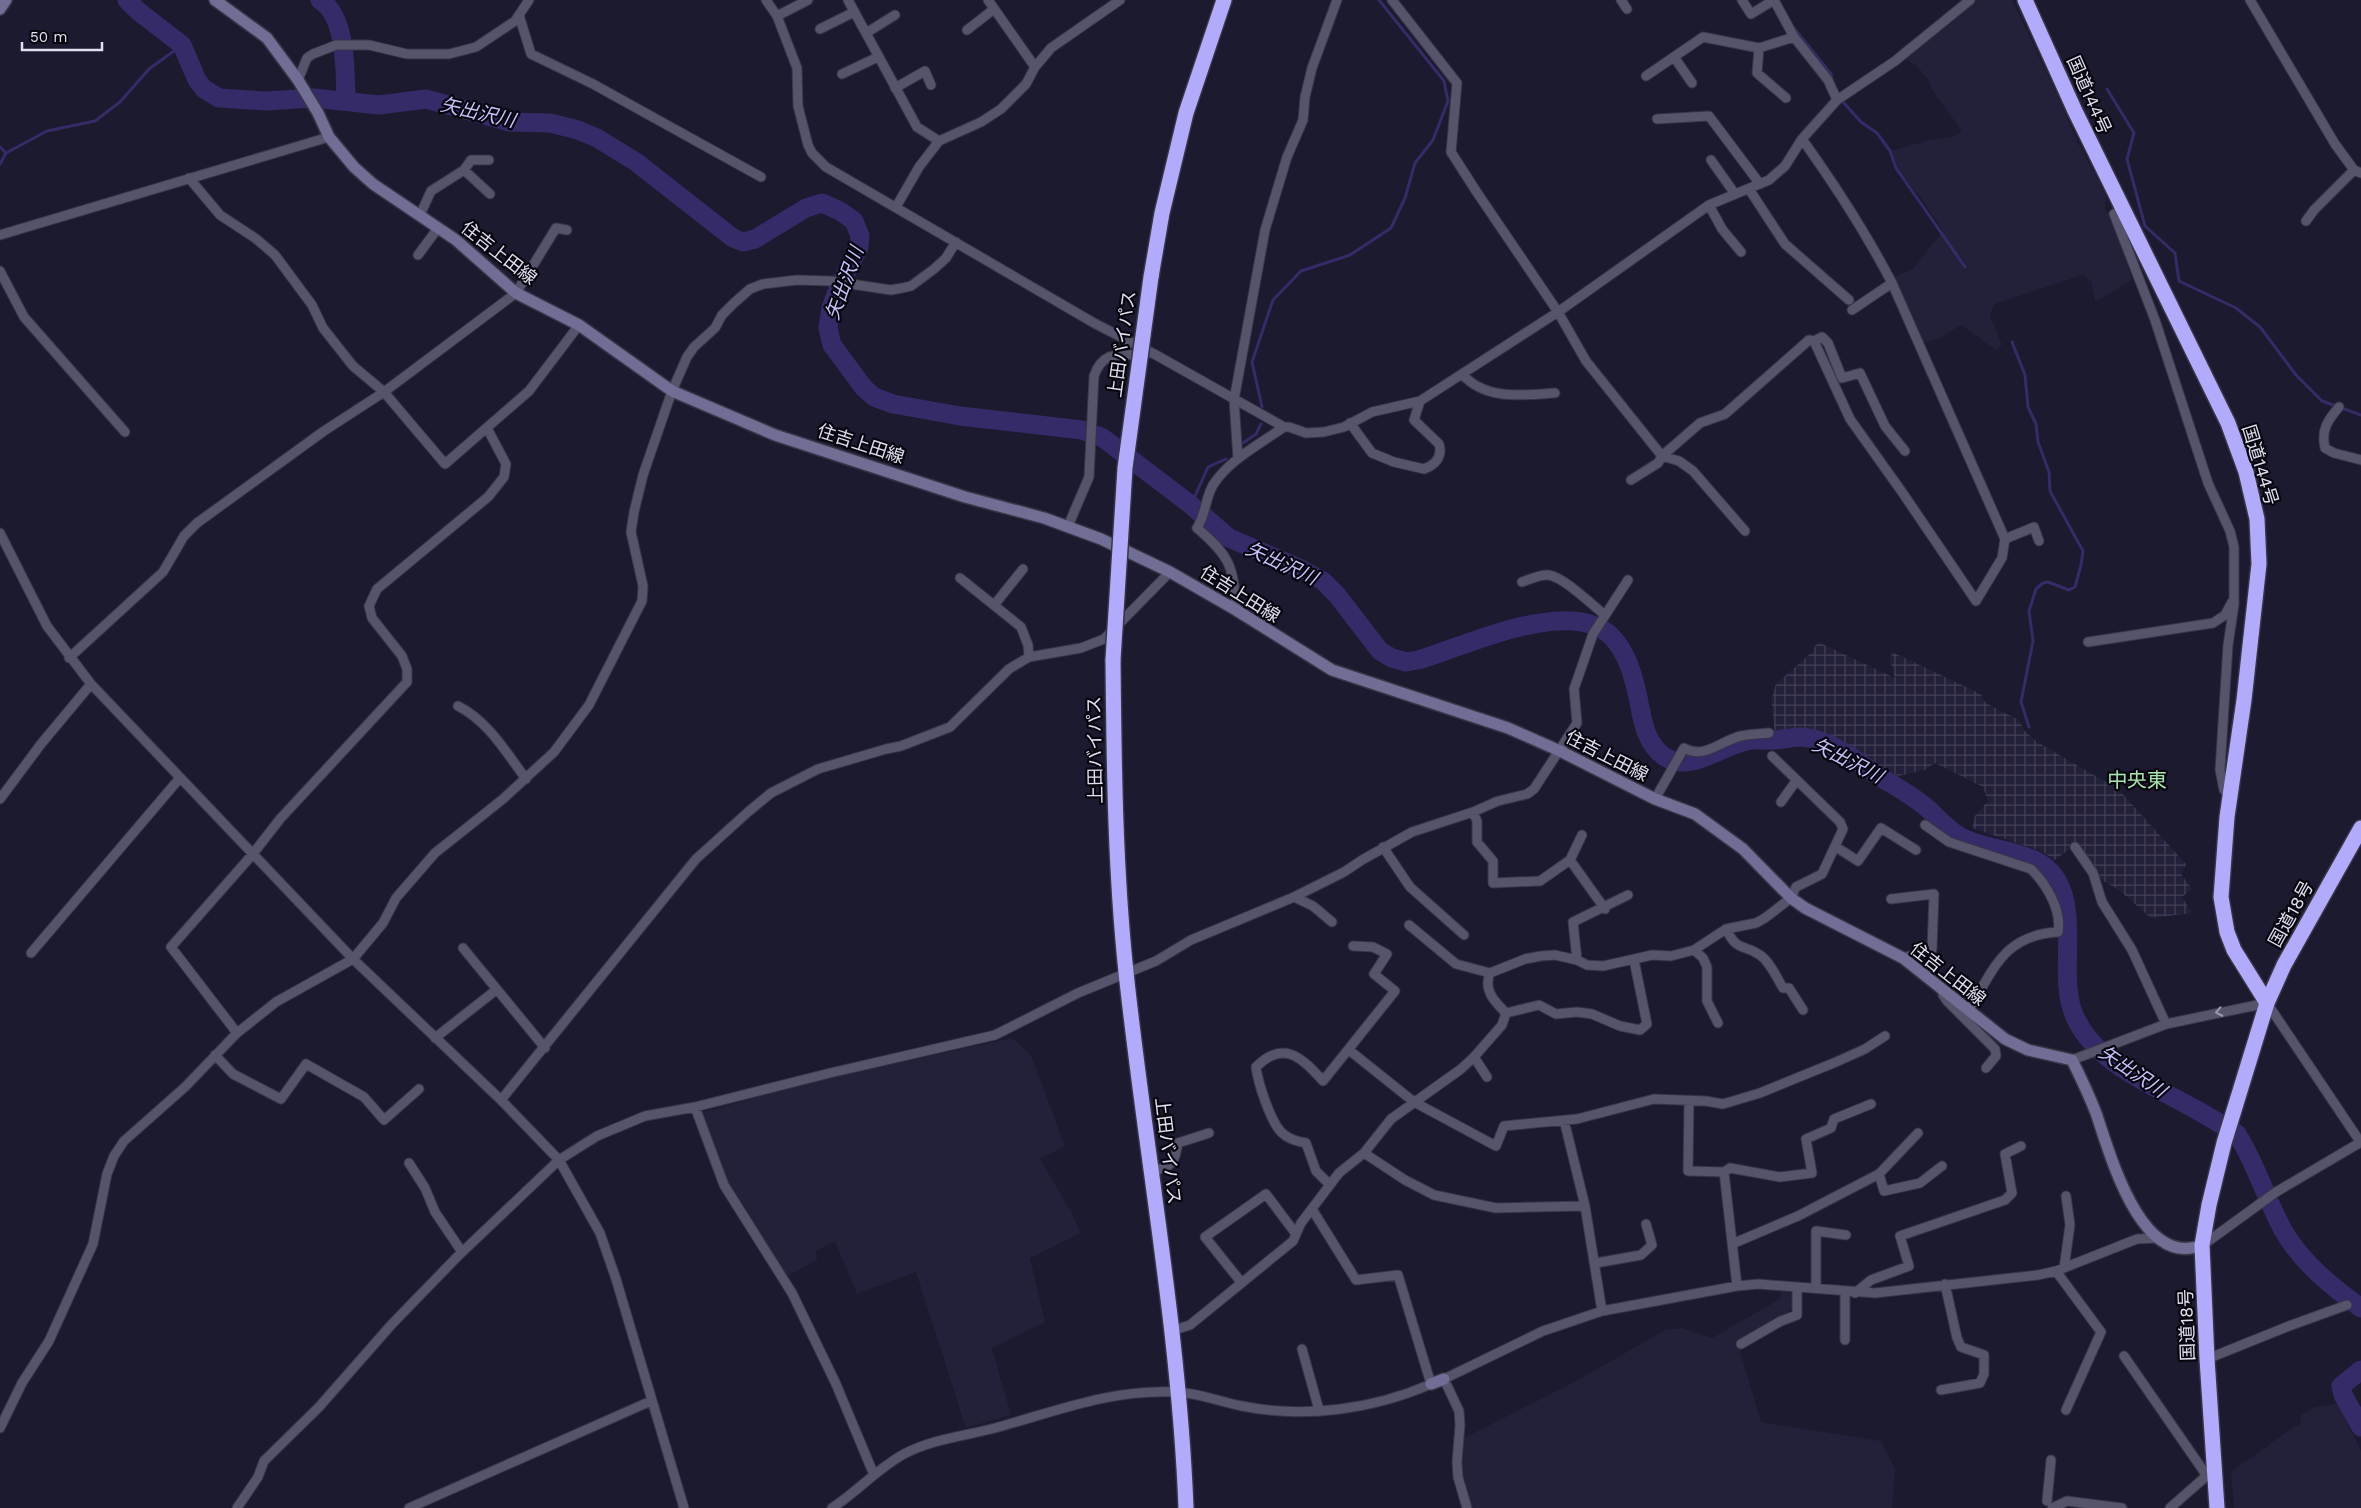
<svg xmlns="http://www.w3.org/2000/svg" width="2361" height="1508" font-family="'Work Sans','Noto Sans JP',sans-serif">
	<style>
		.built { fill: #23203a }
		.industrial { fill: url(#industrial-grid) }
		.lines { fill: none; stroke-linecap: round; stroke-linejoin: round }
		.stream { stroke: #352b68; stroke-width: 3 }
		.river { stroke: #352b68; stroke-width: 19 }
		.street-casing { stroke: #373546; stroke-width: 11 }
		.secondary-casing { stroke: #373546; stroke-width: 14 }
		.highway-casing { stroke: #373546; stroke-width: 18 }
		.street { stroke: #55546b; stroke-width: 9 }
		.secondary { stroke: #716e96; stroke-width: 11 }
		.highway { stroke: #b2abfb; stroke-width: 15 }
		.highway-bridge-casing { stroke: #373546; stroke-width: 18; stroke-linecap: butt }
		.highway-bridge { stroke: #b2abfb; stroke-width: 15 }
		.oneway { stroke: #9a9aac }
		.labels { text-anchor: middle; stroke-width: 4.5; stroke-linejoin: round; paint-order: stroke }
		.street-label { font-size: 18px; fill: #e0e0ee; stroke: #07060f }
		.water-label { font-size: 19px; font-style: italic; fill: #c5c2fb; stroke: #07060f }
		.quarter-label { font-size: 20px; fill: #a6e6af; stroke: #07060f }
	</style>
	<defs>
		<pattern id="industrial-grid" width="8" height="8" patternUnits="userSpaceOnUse" patternTransform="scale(1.25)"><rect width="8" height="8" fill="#23203a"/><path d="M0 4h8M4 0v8" fill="none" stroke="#434057"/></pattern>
	</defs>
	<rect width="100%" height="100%" fill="#1c1a2e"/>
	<!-- built -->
	<path class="built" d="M1975,0h37l49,103 16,38 29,54 -1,14 10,17 17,54 -37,22 -4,-21 -8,-6 -89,29 -4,12 12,29 -6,5 -35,-25 -23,14 -15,4 -29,-66 19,-8 30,-38 -21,-32 -21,-25 -10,-23 38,-11 24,-3 9,-6 -31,-42 -1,-7 -14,-17 -11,-6v-2z
		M1012,1038l19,17 34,91 -25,13 33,56 7,18 -50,25 15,64 -53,26 19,67 -45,13 -50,-156 -59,22 -22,-53 -19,10 1,9 -30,16 -57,-89 -28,-74 107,-31z
		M1782,1291l11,2v16l-56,32 24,81 120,19 14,28 -3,39h-422l-8,-32 -1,-15 3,-23 116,-59 85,-49 17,-2 30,10 68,-39z
		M2338,1404l23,47v57h-127l-3,-36 64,-46h5l1,-11 14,-8z"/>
	<!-- industrial -->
	<path class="industrial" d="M1818,642l77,36 -5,-18 2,-8 89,42 3,7 7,5 28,14 5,10 13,12 81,47 68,75 -5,10 11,15 -10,8 10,16 -41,5 -32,-28 -21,-12 -22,-34 -21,16 -14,-9 -69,-23 3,-12 13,-15 -5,-14 -48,-24 -10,7 -27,6 -71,-37 -24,-7 -28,2 -4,-34 5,-16 35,-31z"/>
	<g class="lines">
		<!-- stream -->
		<path class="stream" d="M1793,27l38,47 1,8
			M2107,89l27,44 -7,26 18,67 30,27 4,28 57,27 24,19 36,48 26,26 39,14
			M1843,102l18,20 16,11 13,18 6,17 69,99
			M0,147l6,6
			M0,164l6,-11 41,-22 48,-10 25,-19 29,-33 33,-24
			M2012,342l13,33 3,32 8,17 2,18 11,30 1,19 33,60 -2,14 -6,22 -6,3 -21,-8 -5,1 -7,6 -7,22 4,30 -12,61 8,25
			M1262,407l-10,-45 21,-62 28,-29 49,-16 41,-27 14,-30 10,-35 18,-23 15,-39 -4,-20 -65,-81
			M1243,443l13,-9 5,-10
			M1191,505l17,-38 18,-8"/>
		<!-- river -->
		<path class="river" d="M127,0l11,11 44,34 15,35 7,9 15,9 47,3 48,-3 65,7 47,-6 84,23 40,1 28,7 19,8 39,24 97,76 10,4 12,-3 51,-31 16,-5 18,8 14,10 6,15 -1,11 -21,42 -7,19 -3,20 4,17 32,43 10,9 19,7 67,12 122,14 21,8 88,67 38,33 70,30 24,13 14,14 43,56 12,7 14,4 12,-2c48,-14 151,-64 193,-24 16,16 22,39 27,61 4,21 7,47 27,60 27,17 59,-14 86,-17 7,-1 15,1 22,0 9,0 19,-3 28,-3 31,2 59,27 84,43 15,9 29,17 42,28 11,10 21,22 34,29 23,12 52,12 75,24 52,26 20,108 37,151 18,49 78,72 120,96 15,8 29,17 44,26 19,30 29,65 46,96 19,33 48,56 78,78
			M320,0c27,16 25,73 26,100
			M2361,1370l-20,16 2,9 18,32"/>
		<!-- street casing -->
		<g class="street-casing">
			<path id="street" d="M766,0l11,16 20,52 1,38 10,39 4,8 14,14 268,156 62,32 128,72h5l17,6 18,-1 20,-5 28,-15 48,-11 138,-89 151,-107 60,-25 16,-14 17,-27 35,-39 58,-39 75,-61
				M848,0l69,127 22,14
				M988,0l47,67
				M1392,0l65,83 -6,69 25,39 82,121 28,49 76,95 17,5 14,10 52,60
				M1621,0l6,9
				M1742,0l9,14 23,-14
				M1774,0l20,37 34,43 9,20
				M2250,0l85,144 19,26 7,3
				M519,15l12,39 62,30 168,93
				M777,16l31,-16
				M820,29l34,-17
				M967,30l27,-21
				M866,33l29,-18
				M1759,48l-2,25 29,25
				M1674,57l18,26
				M842,74l36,-17
				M1646,76l57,-39 56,11 35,-11
				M298,80l9,-22 6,-4 23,-9h33l38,9h42l27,-7 39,-26 14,-21
				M895,88l30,-17 6,14
				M1657,119l52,-3 51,68
				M1711,160l24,34
				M464,170l7,-10h18
				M189,178l31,37 35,23 20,17 37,50 11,23 30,38 31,26 61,72 84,-73 50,-66
				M1749,189l36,55 64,56
				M1709,205l13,24 19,23
				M896,207l23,-40 20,-26 42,-19 20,-13 25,-25 9,-17 16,-19 69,-48
				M2122,209l-8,5 41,106 53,163 22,48 4,16v58l-6,40 -8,125 4,20 6,2
				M420,215l11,-24 33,-21 26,24
				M2306,221l8,-11 40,-40
				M0,235l329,-98
				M418,255l20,-27
				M0,271l24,46 101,115
				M1852,310l40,-27
				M1814,341l8,-4 6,6 14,35 18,-5 25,53 20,25
				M1462,374c24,27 61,21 93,19
				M2339,407c-12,14 -18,23 -14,41l9,5 27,7
				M1350,423l22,30 22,9 30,7c11,-4 19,-12 15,-25l-25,-24 6,-19
				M1238,459l-4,-59 31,-170 22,-73 16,-37 2,-23 7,-29 25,-68
				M1631,480l27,-17 4,-7 38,-33 25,-9 84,-74 5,1 36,78 52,73 74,109 26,-43 3,-19 -113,-256c-26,-50 -57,-98 -90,-144
				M1068,526l21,-49 5,-101c9,-26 25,-21 49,-21
				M0,533l47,93 44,58 262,275 148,141 58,60 41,73 16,46 68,229
				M2005,539l29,-12 5,14
				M960,578l61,49 7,18 1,12
				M1522,582c8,-3 19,-8 27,-7 16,3 43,30 56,40
				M995,604l28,-35
				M1236,610c-2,-43 -6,-54 -39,-82 9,-14 8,-29 16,-43 16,-25 47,-41 71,-58
				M2088,642l125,-19 12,-8 7,-13
				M69,658l94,-86 21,-36 13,-13 127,-92 60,-39 132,-99 40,-65 11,2
				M458,706c30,15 48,46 68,73
				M0,799l41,-55 50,-60
				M1655,799l29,-51c20,12 38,-8 57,-12 9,-2 19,-2 28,-3
				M1781,802l15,-21
				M1473,812l4,9v21l16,19v22l47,-2 30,-21 35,49
				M1925,825l24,17 82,27c15,15 31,41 27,63 -55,3 -64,38 -90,79
				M1383,847l27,40 54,48
				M1836,847l22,14 23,-33 35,22
				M2075,847l18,26 9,29 30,48 34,74
				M1570,860l12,-25
				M1294,897l19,9 19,16
				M1891,899l43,-5 -2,55 -29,9
				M1409,925l47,39 34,9 35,-14 16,-3 14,-1 22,5 10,5 16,1 49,-11 19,1 23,-6 32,-21 30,-6 9,-5 26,-20 5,-11 26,-13 21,-45 -3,-7 -68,-66
				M1726,929c12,24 17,14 34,26 10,7 17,23 23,33h6l14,22
				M463,948l82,100
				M1694,950l9,8 4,9v34l11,22
				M31,953l148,-174
				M1577,960l-4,-38 55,-27
				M1490,973c-7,17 4,28 16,40
				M1945,992l-2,3 4,6 48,48 1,7 -10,12
				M237,1033l-66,-86 81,-92 28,-36 127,-137v-13l-5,-13 -30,-38 -3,-12 8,-17 111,-92 16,-20 2,-13 -19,-36
				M435,1038l61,-48
				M1349,1050l65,52 82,44 8,-20 73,-7 77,-20 52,2 17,3 37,-11 76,-31 29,-13 20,-13
				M215,1055l18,19 48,25 25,-35 58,33 20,23 35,-31
				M1474,1057l13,20
				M2072,1060l94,-36 101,-21 94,140
				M501,1100l195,-241 52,-47 23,-19 47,-24 68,-20 15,-3 49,-19 59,-58 20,-12 52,-9 23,-9 66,-67
				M1689,1101l-1,70 36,1 6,-4 50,9 32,-4 -6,-34 25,-11 3,-9 37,-15
				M695,1107l29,78 68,108 44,91 38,91
				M1564,1120l21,86 17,105
				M1364,1153l41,27 29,15 62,13 89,-2
				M409,1163l16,25 10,24 27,40
				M1152,1171c21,-5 22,-7 26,-28l31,-10
				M1724,1172l13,114
				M1879,1174l39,-41
				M1329,1184l-13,-13 -10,-28c-10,-2 -18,-4 -25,-11 -11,-12 -23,-49 -25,-65 28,-28 46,-9 67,14l72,-90 -21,-17 13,-20 -14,-7 -20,-1
				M1732,1244l66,-28 81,-42 5,17 36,-8 22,-17
				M2203,1245l73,-53 85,-50
				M1596,1263l45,-8 11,-10 -6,-21
				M2064,1268l6,-43 -4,-29
				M2056,1271l45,61 -35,78
				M1241,1282l-36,-45 61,-43 30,40
				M1816,1288v-57l30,4
				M1855,1293l16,-13 38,-14 -9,-30 105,-36 7,-7 -7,-39 16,-8
				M1171,1331l19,-6 103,-84 8,-18 38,-50 25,-20 27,-34 70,-50 13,-12 28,-32 4,-12 33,-8 17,9 21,-2 15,2 28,12 20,4 7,-6 -13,-64
				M1845,1340v-48
				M1741,1344l40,-23 16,-6v-28
				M1302,1349l17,61
				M2124,1356l83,120
				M2207,1359l82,-33 58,-21
				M1941,1390l39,-7 4,-9v-19l-23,-8 -4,-9 -12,-54
				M0,1428l22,-45 27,-42 44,-97 14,-70 7,-18 10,-15 61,-54 52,-54 39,-31 77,-43 30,-36 13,-25 39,-45 68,-54 51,-47 35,-47 53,-104 1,-15 -12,-54 3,-20 9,-37 29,-84 15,-34 7,-10 21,-19 7,-13 12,-12 16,-14 13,-5 34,-4 34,1 60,9 11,-2 9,-2 23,-17 12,-11 10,-16
				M2047,1501l4,-41
				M237,1508l21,-31 6,-16 55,-54 73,-83 66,-68 101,-96 38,-24 48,-20 50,-9 135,-34 165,-38 83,-42 78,-32 35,-21 103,-43 50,-25 18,-12 50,-28 61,-20 25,-11 29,-7 7,-5 43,-66 -3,-34 19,-55 35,-54
				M409,1508l242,-107
				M832,1508c25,-16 46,-40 72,-54 28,-15 61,-18 91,-26 62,-17 115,-39 181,-36 24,1 44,10 66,14 62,13 132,3 189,-22l-33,-109 -42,5 -44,-71
				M1467,1508l-9,-31 -1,-15 3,-37 -1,-14 -15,-32 99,-48 59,-20 135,-25 21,-2 117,9 163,-18 18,-4 81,-32 21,-1
				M2052,1508l15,-7 55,7
				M2170,1508l41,-36"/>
		</g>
		<!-- secondary casing -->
		<g class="secondary-casing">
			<path id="secondary" d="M215,0l52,38 31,42 20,33 11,24 25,30 19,17 83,56 60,53 63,32 93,66 103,44 190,62 79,21 57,21 69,33 66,38 96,60 176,58 52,23 95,48 40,15 48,35 48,49 14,10 98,50 102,81 23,11 44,10c9,18 17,35 24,53 14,41 45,157 106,132
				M0,9l6,-9
				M1431,1384l13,-5"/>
		</g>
		<!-- highway casing -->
		<g class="highway-casing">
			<path id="highway" d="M2025,0l50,111 153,312 18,49 11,47 2,45 -15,136 -17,117 -6,80 6,35 7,18 33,53
				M1151,277l11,-64 24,-100 38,-113
				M1113,660c1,104 2,208 13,312 19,179 53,356 60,536
				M2217,1508l-10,-149 -5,-114 7,-40 15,-62 43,-140 17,-38 77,-137"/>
		</g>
		<!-- street -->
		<use href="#street" class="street"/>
		<!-- secondary -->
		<use href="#secondary" class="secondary"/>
		<!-- highway -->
		<use href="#highway" class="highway"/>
		<!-- highway-bridge casing -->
		<g class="highway-bridge-casing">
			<path id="highway-bridge" d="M1113,660l12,-192 26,-191"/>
		</g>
		<!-- highway-bridge -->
		<use href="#highway-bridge" class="highway-bridge"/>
	</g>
	<!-- one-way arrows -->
	<defs><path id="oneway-chevron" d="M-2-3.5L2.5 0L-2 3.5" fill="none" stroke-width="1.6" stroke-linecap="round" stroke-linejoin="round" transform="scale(1.25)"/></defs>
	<use class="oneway" href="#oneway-chevron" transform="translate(2219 1012) rotate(168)"/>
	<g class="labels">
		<!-- street labels -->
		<g class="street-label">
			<text transform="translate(2089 95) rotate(66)" y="6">国道144号</text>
			<text transform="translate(499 253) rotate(38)" y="6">住吉上田線</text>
			<text transform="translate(1122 344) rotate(-82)" y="6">上田バイパス</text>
			<text transform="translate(861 444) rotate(18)" y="6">住吉上田線</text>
			<text transform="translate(2260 465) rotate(73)" y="6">国道144号</text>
			<text transform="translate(1240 594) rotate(32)" y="6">住吉上田線</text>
			<text transform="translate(1095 750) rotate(-91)" y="6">上田バイパス</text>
			<text transform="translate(1607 756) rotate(27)" y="6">住吉上田線</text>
			<text transform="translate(2291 914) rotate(-61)" y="6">国道18号</text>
			<text transform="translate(1948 974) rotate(38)" y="6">住吉上田線</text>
			<text transform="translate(1168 1151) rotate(83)" y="6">上田バイパス</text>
			<text transform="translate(2187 1325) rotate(-92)" y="6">国道18号</text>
		</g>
		<!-- water labels -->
		<g class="water-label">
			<text transform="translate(478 112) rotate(13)" y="7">矢出沢川</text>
			<text transform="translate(844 283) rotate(-70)" y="7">矢出沢川</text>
			<text transform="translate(1282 563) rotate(25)" y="7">矢出沢川</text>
			<text transform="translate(1848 760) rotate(27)" y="7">矢出沢川</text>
			<text transform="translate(2133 1071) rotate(34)" y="7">矢出沢川</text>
		</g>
		<!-- quarter labels -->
		<g class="quarter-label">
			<text x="2137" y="787">中央東</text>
		</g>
	</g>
	<!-- scale -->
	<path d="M22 42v8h80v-8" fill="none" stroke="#e0e0ee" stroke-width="2.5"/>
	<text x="30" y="42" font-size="15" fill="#e0e0ee" stroke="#07060f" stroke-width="4" paint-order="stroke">50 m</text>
</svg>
